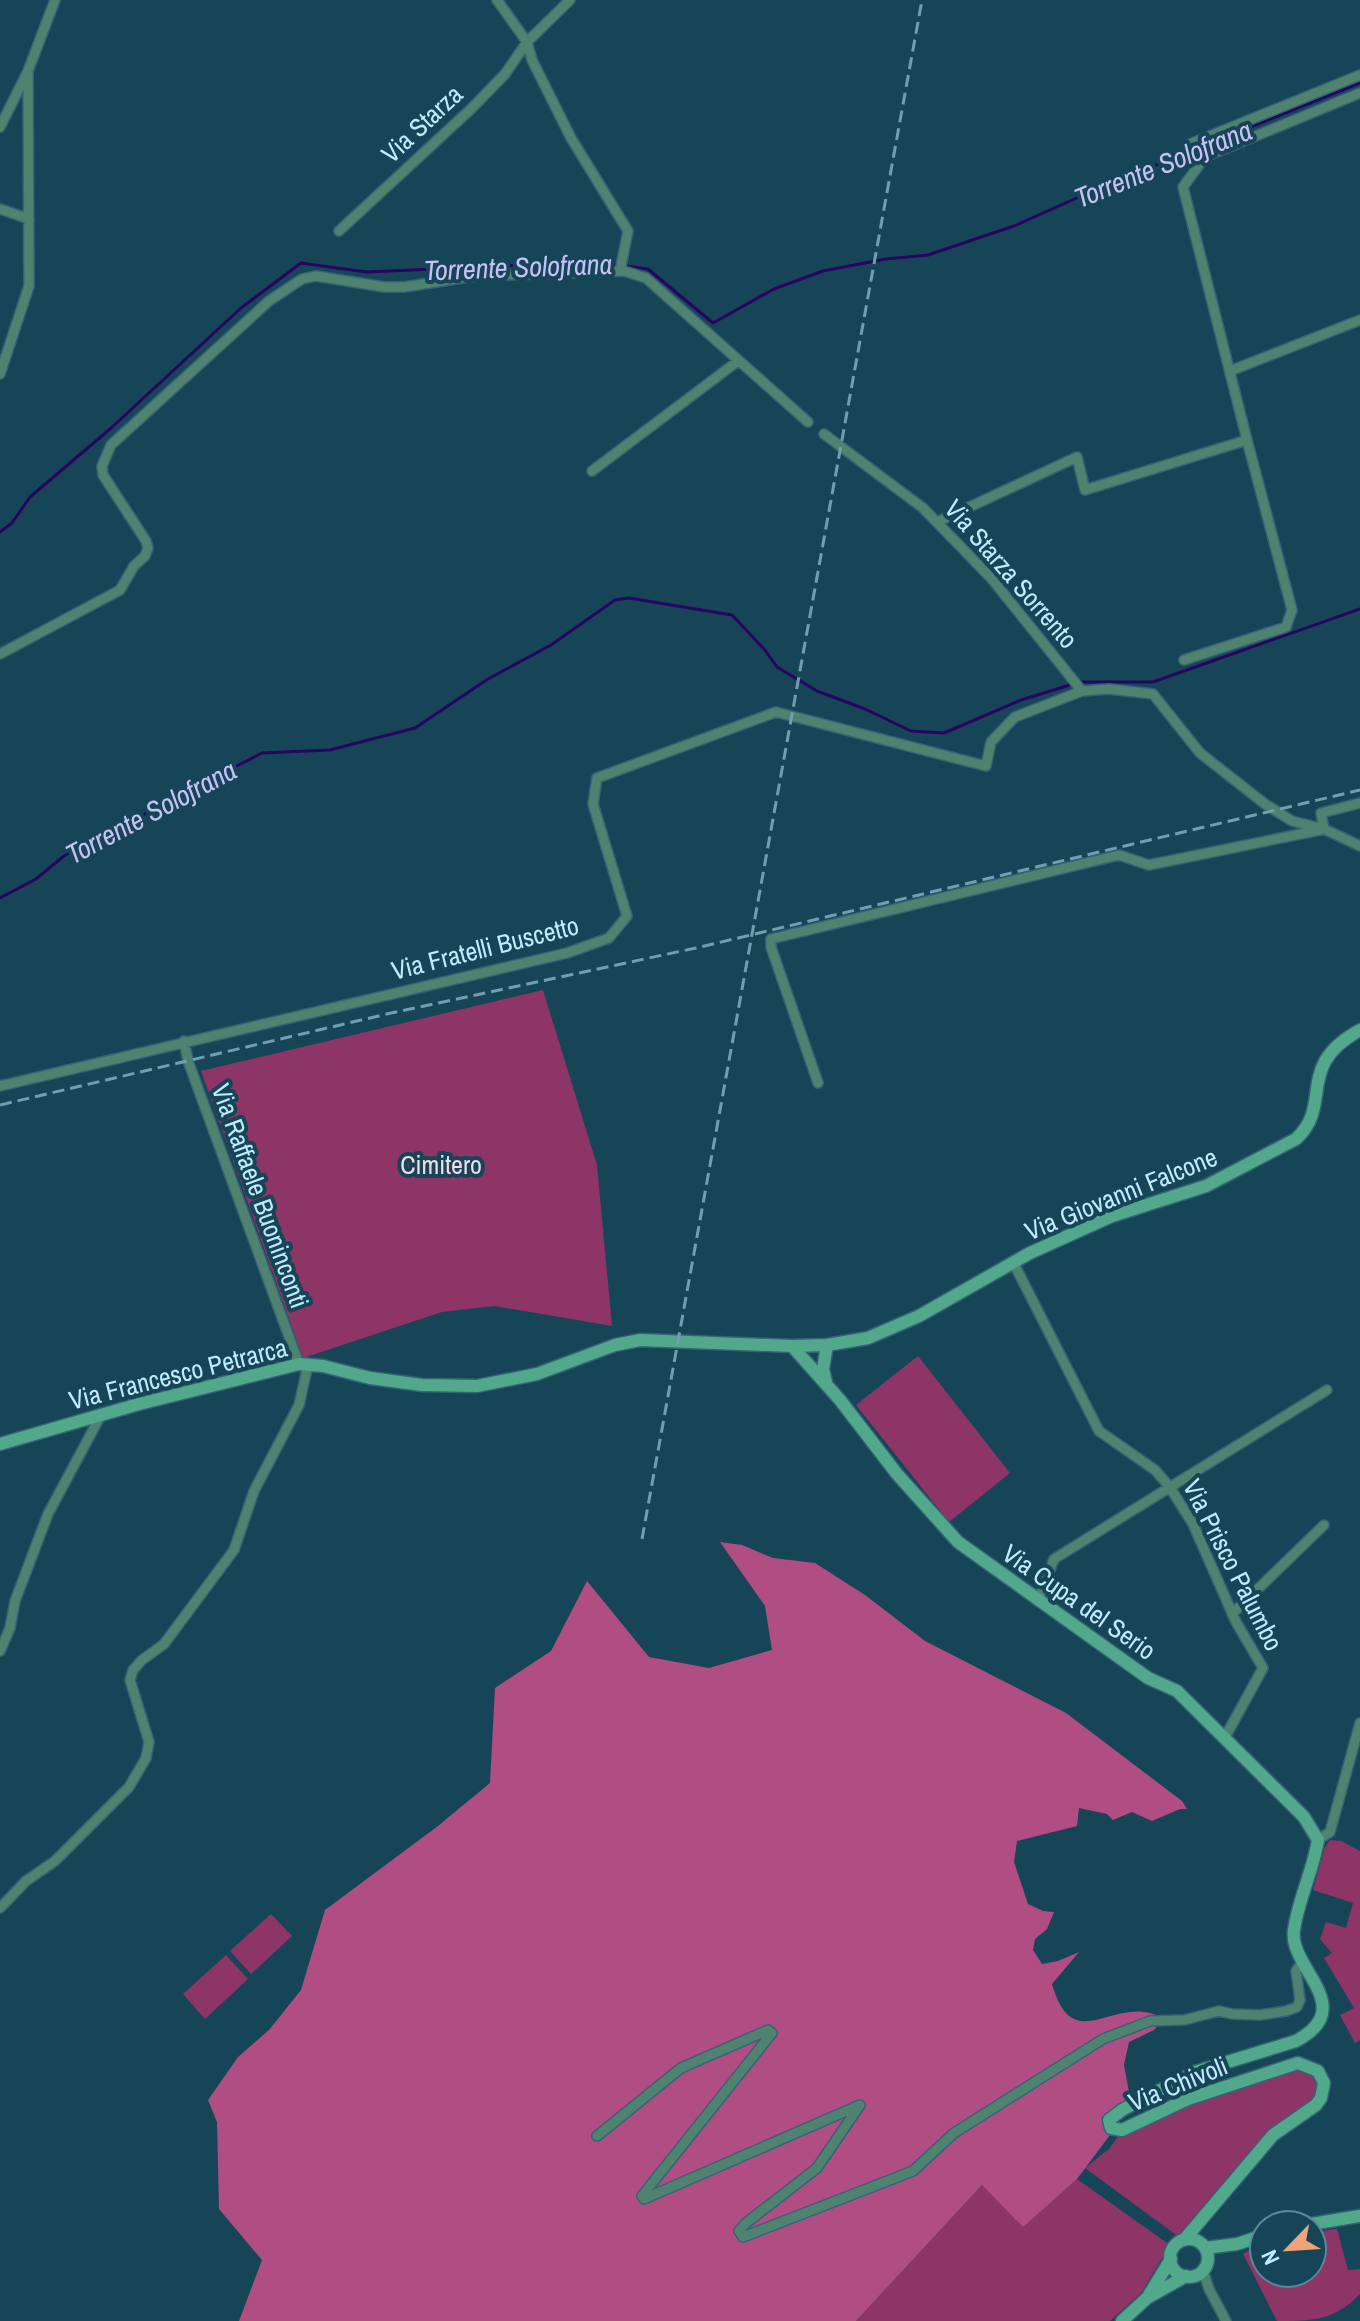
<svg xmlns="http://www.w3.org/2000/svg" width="1360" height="2321" font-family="'Archivo Narrow',sans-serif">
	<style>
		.green { fill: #8d3567 }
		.forest { fill: #b04e84 }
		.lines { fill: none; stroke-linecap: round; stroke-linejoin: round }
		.stream { stroke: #270462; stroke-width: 3 }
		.street-casing { stroke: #356376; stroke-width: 12 }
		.secondary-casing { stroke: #356376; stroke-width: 15 }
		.street { stroke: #4f8370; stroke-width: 9 }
		.secondary { stroke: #51a88a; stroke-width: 12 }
		.rail { stroke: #729eb1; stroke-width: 3; stroke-dasharray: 12 6; stroke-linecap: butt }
		.labels { text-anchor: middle; stroke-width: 8; stroke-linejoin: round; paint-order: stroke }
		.street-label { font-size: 26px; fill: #c1eafd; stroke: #164558 }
		.park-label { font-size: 26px; fill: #f7dbe8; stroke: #164558 }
		.water-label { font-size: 28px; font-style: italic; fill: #c6c2f4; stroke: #164558 }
	</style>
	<rect width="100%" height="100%" fill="#164558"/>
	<!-- green -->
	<path class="green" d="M543,990l54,175 15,161 -118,-20 -52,6 -139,46 -102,-287z
		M918,1356l92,117 -61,49 -93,-117z
		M1330,1840l11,1 19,10v189l-5,3 -15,-28 14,-7 -30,-50 8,-5 -12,-14 6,-17 20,6 7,-25 -40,-13 12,-43z
		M271,1914l21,22 -41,38 -21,-23z
		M226,1955l22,24 -43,40 -22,-25z
		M1298,2069l12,3 9,16 -2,8 -138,141 -94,-69 24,-19 10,-14 55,-24z
		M1077,2179l93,66 -29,48 -31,28h-254l126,-136 41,41z
		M1337,2229l11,41 12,-1v25c-26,27 -48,27 -83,27l-34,-67 21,-11v30h48v-41z"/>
	<!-- forest -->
	<path class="forest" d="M720,1542l22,3 31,13 42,5 50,32 60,46 141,72 116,88 5,8h-7l-28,12 -20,-9 -19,8 -6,-6 -28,-6 -2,18 -60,15 -3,21 14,42 15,7 11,1 -7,17 -12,10 -2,11 9,14 16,-3 21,-9 -27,32c22,77 64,6 112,35l-10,11 -25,12 -5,23 7,38 -24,17 6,11 -36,48 -54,48 -41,-42 -126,136h-617l23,-61 -43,-51 -2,-87 -9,-22 30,-43 31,-27 32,-40 24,-80 113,-84 52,-43 5,-95 56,-37 36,-70 62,76 60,11 63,-18 -7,-44z"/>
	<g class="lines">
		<!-- stream -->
		<path class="stream" d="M0,532l12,-9 18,-26 80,-68 131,-121 60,-45 65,9 230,-10 52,7 65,54 61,-34 49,-18 63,-12 42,-4 86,-29 85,-38 261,-105
			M1080,682h73l207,-73
			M0,898l36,-19 28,-23 26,-16 23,-2 33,-25 116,-60 68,-3 85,-22 73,-49 63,-34 64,-45 14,-2 103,17 33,35 12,17 40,24 48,18 46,22 33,2 77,-33 52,-16"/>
		<!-- street casing -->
		<g class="street-casing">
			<path id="street" d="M497,0l30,42 5,18 39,78 57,93 -8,40
				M0,127l28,-56 27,-71
				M1190,144l170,-69
				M0,209l29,10
				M339,231l133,-123 33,-34 22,-32 43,-42
				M1230,371l130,-51
				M0,374l29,-88 -1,-215
				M824,434l99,74 68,70 91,113
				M592,471l146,-110
				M937,522l140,-65 8,33 162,-50 -64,-253 22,-30 155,-64
				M0,654l120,-64 14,-24 11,-10 3,-8 -2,-7 -43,-66 -1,-9 9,-21 158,-144 33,-22 14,-3 68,11h20l71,-11 149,-5 22,7 162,144
				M1184,660l102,-33 6,-17 -45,-170
				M1324,829l-3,-16 39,-10
				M184,1041l4,20 111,303
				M818,1083l-47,-136v-8l348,-84 30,10 171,-35
				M0,1086l567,-133 42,-15 18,-22 -34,-112 4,-26 179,-66 210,54 5,-24 24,-25 67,-26 27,-2 44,5 47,59 65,51 27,17 32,8 36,17
				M1013,1262l86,169 56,39 14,16 24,38 43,98 27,46 -39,71
				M1038,1601l16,-42 273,-169
				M1232,1614l92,-89
				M0,1651l10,-23 5,-27 33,-87 53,-99
				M1318,1840l12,-8 30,-109
				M0,1908l26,-27 29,-20 74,-74 17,-29 3,-16 -19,-62 3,-10 9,-10 22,-16 70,-94 20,-59 45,-86 9,-40
				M597,2136l84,-68 87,-38 4,3 -130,163 2,3 216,-94 -43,63 -71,55 -7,8 4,6 170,-66 41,-38 149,-94 47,-18 34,-1 35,-9 13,3 28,1 26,-4 11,-4 3,-7 -4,-29 7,-10
				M1203,2271l6,18 17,32"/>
		</g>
		<!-- secondary casing -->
		<g class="secondary-casing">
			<path id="secondary" d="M792,1346l48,54 57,74 61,68 190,136 29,13 127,126 14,23c-5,31 -20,60 -24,90 -6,38 66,77 2,111l-101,31 -73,38 -13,10 2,8 11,2 66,-31 110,-36 20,8 6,12 -3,15 -5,7 -43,30 -89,105
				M826,1382l-3,-13 4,-24
				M0,1444l139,-40 160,-40 24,2 47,12 52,7 55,1 60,-12 78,-29 25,-5 152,6 35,-1 41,-7 51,-22 111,-63 82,-37 94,-30 90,-47c38,-35 -2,-73 64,-109
				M1305,2225l55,-9
				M1170 2258a19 19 0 1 1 38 0a19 19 0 1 1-38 0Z
				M1205,2248l32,-4 27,-9
				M1149,2295l22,-36
				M1122,2321l25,-23 39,-22"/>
		</g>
		<!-- street -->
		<use href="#street" class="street"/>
		<!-- secondary -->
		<use href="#secondary" class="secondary"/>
		<!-- rail -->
		<path class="rail" d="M0,1105l391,-92 305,-65 664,-158
			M642,1539l280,-1539"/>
	</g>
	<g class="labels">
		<!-- street labels -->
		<g class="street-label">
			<text transform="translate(422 124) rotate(-43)" y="9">Via Starza</text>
			<text transform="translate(1011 574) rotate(49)" y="9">Via Starza Sorrento</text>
			<text transform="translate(485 948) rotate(-14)" y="9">Via Fratelli Buscetto</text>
			<text transform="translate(1121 1194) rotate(-22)" y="9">Via Giovanni Falcone</text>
			<text transform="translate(260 1196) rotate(70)" y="9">Via Raffaele Buoninconti</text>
			<text transform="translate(178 1374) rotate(-14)" y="9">Via Francesco Petrarca</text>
			<text transform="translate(1233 1565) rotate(63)" y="9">Via Prisco Palumbo</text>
			<text transform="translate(1079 1602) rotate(35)" y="9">Via Cupa del Serio</text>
			<text transform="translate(1178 2084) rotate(-22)" y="9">Via Chivoli</text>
		</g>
		<!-- park labels -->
		<g class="park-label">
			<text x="441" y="1174">Cimitero</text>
		</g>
		<!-- water labels -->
		<g class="water-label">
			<text transform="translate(1163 164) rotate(-22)" y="10">Torrente Solofrana</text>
			<text transform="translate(518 267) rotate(-2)" y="10">Torrente Solofrana</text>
			<text transform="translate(151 812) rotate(-28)" y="10">Torrente Solofrana</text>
		</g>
	</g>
	<!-- north arrow -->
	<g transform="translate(1288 2249) rotate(245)"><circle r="38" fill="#164558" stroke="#5a879a" stroke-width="2"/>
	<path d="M0-6L14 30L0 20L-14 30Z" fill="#f0a279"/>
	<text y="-12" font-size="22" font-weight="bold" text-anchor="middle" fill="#c1eafd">N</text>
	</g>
</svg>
